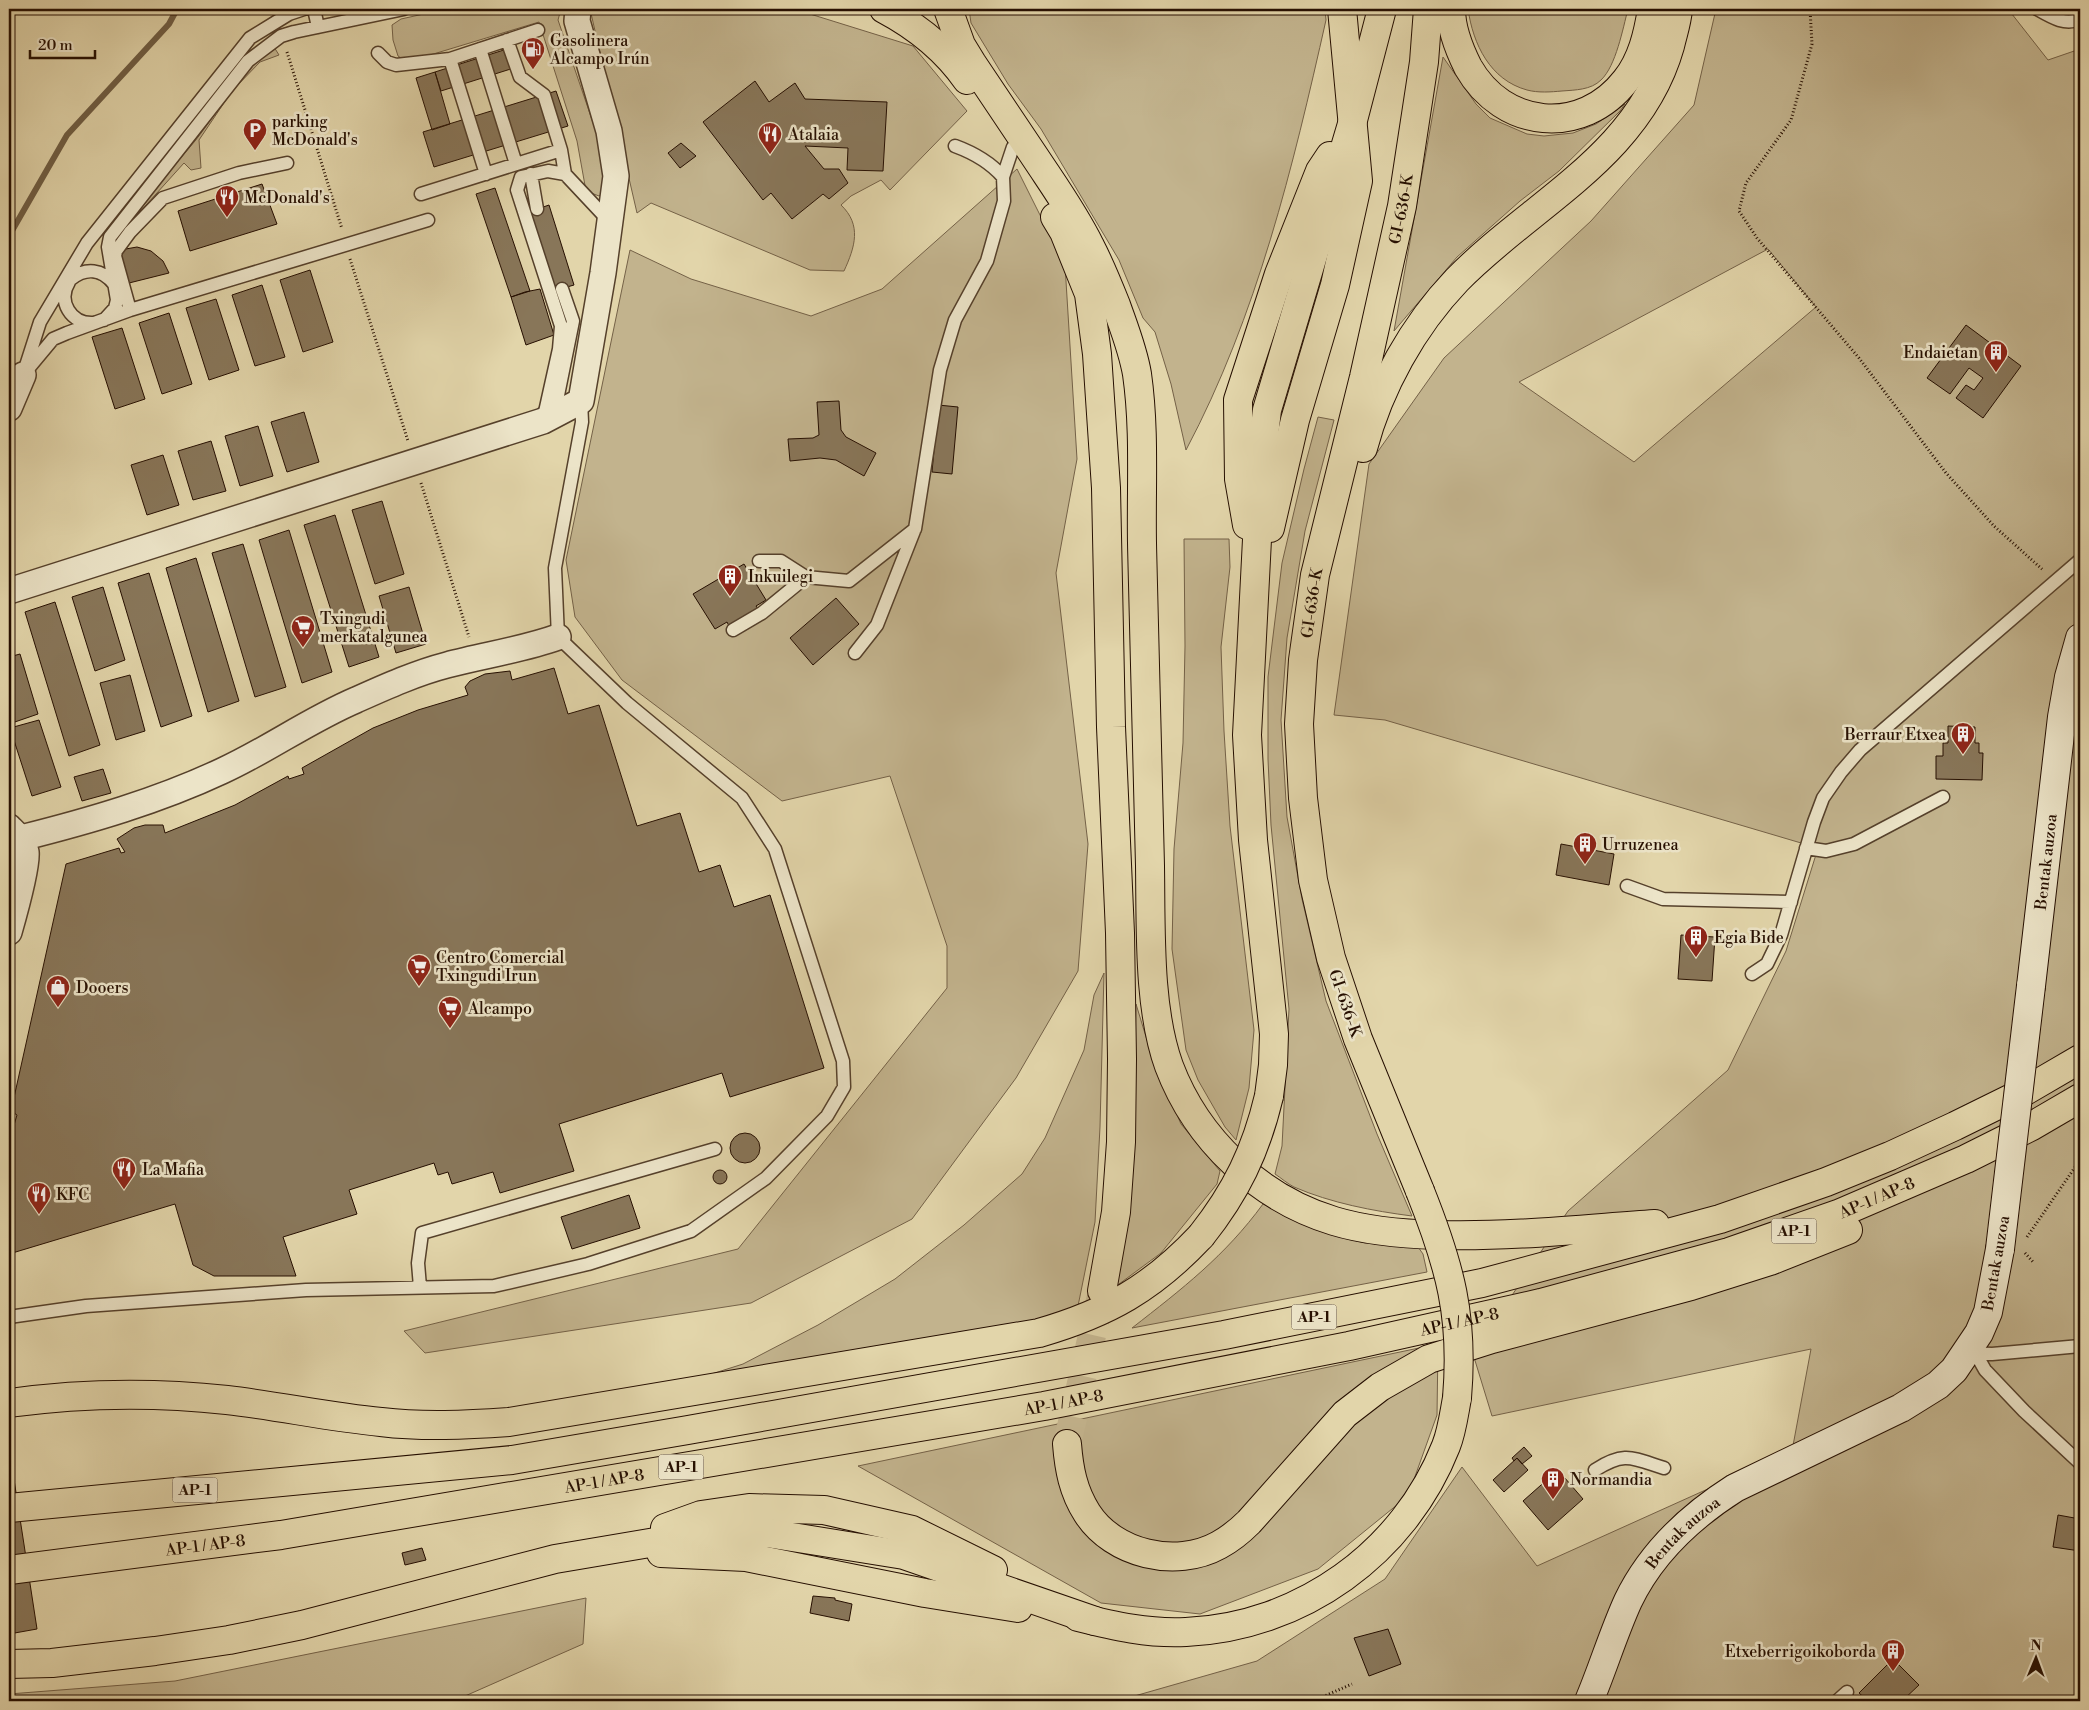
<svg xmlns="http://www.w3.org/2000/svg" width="2089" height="1710" font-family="'Libre Bodoni',serif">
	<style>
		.green { fill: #c2b38d; stroke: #746147; fill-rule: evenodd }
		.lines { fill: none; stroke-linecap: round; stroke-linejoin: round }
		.stream { stroke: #705e44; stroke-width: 6 }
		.building { fill: #887659; stroke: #260f01 }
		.highway-tunnel { stroke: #c6b791; stroke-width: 28; stroke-dasharray: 28 14; stroke-linecap: butt }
		.lane-casing { stroke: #55402b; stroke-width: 15 }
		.street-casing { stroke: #55402b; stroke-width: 28 }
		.secondary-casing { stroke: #260f01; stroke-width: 30 }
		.highway-casing { stroke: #260f01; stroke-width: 30 }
		.path { stroke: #260f01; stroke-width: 3; stroke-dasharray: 1 2.5; stroke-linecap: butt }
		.lane { stroke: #ece4c8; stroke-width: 12 }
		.street { stroke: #ece4c8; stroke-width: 25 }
		.secondary { stroke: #ece4c8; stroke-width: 28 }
		.highway { stroke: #e2d5aa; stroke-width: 28 }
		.secondary-bridge-casing { stroke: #260f01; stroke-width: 30; stroke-linecap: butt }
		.highway-bridge-casing { stroke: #260f01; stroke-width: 30; stroke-linecap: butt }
		.secondary-bridge { stroke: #ece4c8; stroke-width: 28 }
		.highway-bridge { stroke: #e2d5aa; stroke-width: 28 }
		.labels { text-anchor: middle; stroke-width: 5; stroke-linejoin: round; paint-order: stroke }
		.shield { fill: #ece4c8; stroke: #614f3d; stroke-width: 1 }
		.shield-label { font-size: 15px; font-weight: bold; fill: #260f01 }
		.poi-label { font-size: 16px; fill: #260f01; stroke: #ece4c8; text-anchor: start }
		.street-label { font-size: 16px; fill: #260f01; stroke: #ece4c8 }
	</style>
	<rect width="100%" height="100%" fill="#e2d5aa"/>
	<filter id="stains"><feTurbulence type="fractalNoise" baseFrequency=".004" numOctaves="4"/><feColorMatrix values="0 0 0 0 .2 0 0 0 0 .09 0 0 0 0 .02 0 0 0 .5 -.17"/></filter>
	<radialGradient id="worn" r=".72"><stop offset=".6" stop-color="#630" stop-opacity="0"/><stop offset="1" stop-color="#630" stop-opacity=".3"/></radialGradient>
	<!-- green -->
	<path class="green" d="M446,9h115l-3,11 45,132 1,39 -5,5 -13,-5 -9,-50 -38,-119 -132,40 -9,-6 -5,-16 -1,-15 9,-6z
		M590,9h204l119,37 54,65 -77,79 -9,-10 -30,16 -10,9c21,20 14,42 3,66l-34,-1 -159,-67 -14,10z
		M969,9h356l1,11c-33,147 -69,296 -140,430l-15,-66 -16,-52 -12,-14 -24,-58 -78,-131 -33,-45 -37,-61z
		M1468,9h160c-5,19 -12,57 -27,71 -10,10 -26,10 -39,11 -11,1 -24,2 -35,-1 -37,-10 -54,-46 -59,-81z
		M1716,9h292l40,51 32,-11v1652h-963l140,-40 128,-82 77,-112 75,99 255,-115 19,-102 -319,67 -19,-62 95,-143 160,-141 58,-119 32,-103 -433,-128 -51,-5 35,-251 75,-106 147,-137 103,-116zM1768,249l48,58 -182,155 -115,-80z
		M274,47l5,8 -19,7 -28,29 -33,49 2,28 -10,2 -7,-7 -56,62 -3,-1c23,-28 47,-55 70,-83 27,-34 40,-68 79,-94z
		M1443,57l33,47 14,14 37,16 17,2 29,-3 23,-9 29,-20 -5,7 -61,60 -39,30 -63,56 -63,74z
		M1017,169l48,96 12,194 -21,114 32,271 -10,127 -62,107 -104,141 -161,84 -326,50 -21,-22 334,-82 209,-261v-42l-57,-170 -108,25 -160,-121 -47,-63 -9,-57 64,-310 61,29 120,37 71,-27z
		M1318,417l16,3 -29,111 -18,107 -6,82 6,97 15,82 24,102 51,133 35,82c-39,-5 -81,-13 -118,-29 -6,-3 -13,-9 -19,-13l7,-28 7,-137 -18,-184 -3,-66v-82l14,-114 22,-94z
		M1184,539h45l1,28 -9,80 3,84 6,95 24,204 -5,58 -13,52 -11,-13 -27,-47 -12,-30 -14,-101 2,-100 9,-106 2,-97z
		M1104,973l-4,154 -5,95 -17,84 -18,10 -380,68 63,-20 75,-39 77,-46 69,-54 58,-51 23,-36 39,-88 10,-55z
		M1136,1004l18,59 27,61 39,47 -3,13 -56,69 -46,34 19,-203z
		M1263,1204l67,30 35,9 51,1 7,10 4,18 -295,56c50,-39 93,-72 131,-124z
		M1438,1344l-1,71 -29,81 -90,73 -118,45 -99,-11 -243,-137z
		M586,1598l-3,46 -127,56v1h-447v-7l166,-13z"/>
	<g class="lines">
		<!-- stream -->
		<path class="stream" d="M9,236l58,-101 102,-111 8,-15"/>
	</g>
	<!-- building -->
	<path class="building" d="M510,48l7,19 -76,24 -6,-19z
		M435,72l15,52 -18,6 -16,-52z
		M755,81l14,21 26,-19 10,16 82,3 -4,69 -36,-1 1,-22 -43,-2 19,23h15l9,14 -19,16 -6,-5 -31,25 -21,-26 -8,7 -60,-78z
		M556,91l12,35 -134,41 -11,-35z
		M681,143l15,13 -16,12 -12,-15z
		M262,184l15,40 -87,27 -12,-40z
		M495,188l35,103 -19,6 -35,-103z
		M549,205l25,80 -21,6 -24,-79z
		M137,247l14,4 12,10 6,12 -40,10 -9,-33z
		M310,270l23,72 -30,10 -23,-72z
		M262,285l23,72 -30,9 -23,-71z
		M540,289l14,46 -28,10 -15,-48 14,-5z
		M216,299l23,71 -30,10 -23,-72z
		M169,313l23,71 -30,10 -23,-71z
		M1966,325l55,41 -38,52 -27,-20 10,-13 8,5 9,-12 -14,-10 -19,26 -23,-16z
		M122,328l23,71 -30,10 -23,-72z
		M839,401l2,29 5,7 30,16 -12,23 -28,-16 -16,-2 -30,3 -2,-22 25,-1 6,-3 -2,-33z
		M938,405l20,2 -6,67 -20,-2z
		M304,412l15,50 -32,10 -16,-50z
		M258,426l15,50 -33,10 -15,-50z
		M211,441l15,50 -33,9 -15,-49z
		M163,455l16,50 -32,10 -16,-50z
		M382,501l22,73 -29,10 -23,-74z
		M335,515l44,142 -30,10 -45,-142z
		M289,530l43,142 -30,11 -43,-143z
		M243,544l43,143 -31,10 -43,-144z
		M196,558l43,143 -31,11 -42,-144z
		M744,564l22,36 -10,6 2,3 -29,17 -2,-4 -12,7 -22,-35z
		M149,573l43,143 -31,11 -43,-144z
		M103,587l22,73 -30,11 -23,-74z
		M409,587l17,57 -30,9 -17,-57z
		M836,598l23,26 -46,41 -23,-27z
		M55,602l45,143 -31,11 -44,-144z
		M20,654l18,60 -29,10v-67z
		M554,668l14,46 31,-9 38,121 43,-13 19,59 21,-7 14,42 36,-12 54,173 -94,29 -8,-24 -163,51 15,47 -74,22 -7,-21 -41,12 -4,-12 -10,3 -4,-12 -85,27 8,24 -74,23 13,39h-82l-21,-11 -18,-61 -166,50v-128l5,-1 3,-10 -6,-4 55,-247 53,-16 2,5 4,-1 -8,-13 17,-11 11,-3h18l2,8 70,-28 53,-29 1,3 15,-5 -2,-6 71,-40 45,-18 50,-15 -3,-8 5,-6 15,-7 25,-3 2,9z
		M130,675l15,56 -29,9 -16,-57z
		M39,720l22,67 -29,9 -22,-68z
		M1948,726l27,1v16h4v10h4l-1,27 -46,-1v-23h7v-13h5z
		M103,769l8,24 -29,8 -8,-24z
		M1561,844l53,10 -5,31 -53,-10z
		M1681,935l34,2 -3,44 -34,-2z
		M730 1148a15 15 0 1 1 30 0a15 15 0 1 1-30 0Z
		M713 1177a7 7 0 1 1 14 0a7 7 0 1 1-14 0Z
		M629,1195l11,33 -68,21 -11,-32z
		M9,1447l28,182 -28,5z
		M1524,1447l8,9 -10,8 -5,-6 -3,3 -2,-3z
		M1517,1458l11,12 -24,22 -11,-12z
		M1558,1470l25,29 -35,31 -25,-29z
		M2058,1515l22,4v32l-27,-4z
		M422,1548l4,12 -21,5 -3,-12z
		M813,1596l22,2v2l17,4 -3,17 -39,-8z
		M1388,1629l13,35 -32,12 -15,-38z
		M1893,1659l26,26 -17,16h-34l-9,-8z"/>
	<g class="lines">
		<!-- highway-tunnel -->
		<path class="highway-tunnel" d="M1067,1444l35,-152"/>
		<!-- lane casing -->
		<g class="lane-casing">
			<path id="lane" d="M314,9l4,18
				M2037,9c14,8 28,17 43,10
				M507,40l13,37 24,18 17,55 4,24
				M480,49l36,115
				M378,53l9,9 9,3 54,-6 88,-29
				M450,59l36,115
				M955,146c19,7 35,16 48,31
				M531,174l6,35
				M421,194l140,-44
				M71,279c15,-12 31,-10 43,5
				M69,282c-12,19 2,42 24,41
				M130,310l-15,-54 1,-5 14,-19 33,-34 76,-25 48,-10
				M104,320l11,-12 2,-8 -9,-53 2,-10 138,-176 33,-25 13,-4 110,-23
				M28,369l25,-30 14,-6 63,-23 298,-90
				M23,375l17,-53 47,-79 163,-205 39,-24 15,-5
				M554,415l19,-94 -11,-32
				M543,421l16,-72 2,-23 -44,-136 4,-13 27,-6 17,3 45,48
				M759,561h22l25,16 43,4 66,-52 25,-159 15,-50 32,-59 17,-60 -1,-24 10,-30
				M733,630l29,-17 44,-36
				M855,653l22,-28 37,-94
				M1806,848l20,3 28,-7 89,-47
				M1627,886l36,13 128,3
				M1752,974l15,-10 14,-29 33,-113 9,-24 18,-26 19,-22 220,-190
				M420,1287l-2,-24 4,-30 293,-84
				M9,1317l77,-11 220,-16 188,-4 94,-22 103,-33 75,-53 61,-62 17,-29 -1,-26 -68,-212 -33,-51 -115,-95 -69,-66 -3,-69 27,-146 -1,-21
				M1969,1353l23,1 88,-8
				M1976,1354l9,16 39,41 56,52
				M1595,1470c30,-19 37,-12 69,-2
				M1837,1701l10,-9"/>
		</g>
		<!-- street casing -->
		<g class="street-casing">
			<path id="street" d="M9,408l14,-33
				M9,591l534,-170 38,-20 22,-128 13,-97 -7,-45 -32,-110 1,-12
				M21,838c68,-17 137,-37 201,-67 46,-21 87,-51 134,-71 29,-13 60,-27 91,-35 37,-10 75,-15 111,-28
				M9,932c4,-14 19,-68 17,-80 -2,-11 -9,-17 -17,-25"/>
		</g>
		<!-- secondary casing -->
		<g class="secondary-casing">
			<g id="secondary">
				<path id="s1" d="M2031,986l31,-269 7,-40 11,-39"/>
				<path id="s2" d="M1589,1701c14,-33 24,-67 39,-100 23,-48 63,-85 107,-113l166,-80 37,-23 16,-15 25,-37 9,-21 12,-63"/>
			</g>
		</g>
		<!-- highway casing -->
		<g class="highway-casing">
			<g id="highway">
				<path d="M884,9c32,17 62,41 83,71"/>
				<path d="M948,9l13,36 11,18c22,33 45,67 67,100 18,27 37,54 51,83 10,19 18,39 26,59 8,23 17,45 21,69 8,56 4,113 5,169 2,108 5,216 8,323 1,63 -2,142 19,200 28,74 90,132 165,155 33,10 69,13 104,14 72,2 145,-6 217,-11"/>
				<path d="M1451,9c0,20 8,40 17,58 35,62 114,70 158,13 16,-20 22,-46 26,-71"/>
				<path d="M1055,217l9,15 25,62 8,60 9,134 5,239 9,206 2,126 -1,83 -5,70 -14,79"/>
				<path d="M1363,448c16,-61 50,-122 94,-168 74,-76 182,-124 213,-234 3,-13 7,-24 8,-37"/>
				<path d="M1247,525l-8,-46 -1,-79 41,-126 41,-103 10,-15"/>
				<path d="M1270,528l25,-108 40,-135 23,-104 -16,-172"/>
				<path d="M1269,1096l4,-31 1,-31 -21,-194 -6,-105 14,-274 6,-51 85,-286 30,-115"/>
				<path id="s3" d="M1420,1191l-62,-152 -27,-81 -18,-78 -10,-82 -4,-74 4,-64 12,-85 49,-198 38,-171 22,-144 4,-53"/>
				<path d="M9,1403c72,-10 145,-11 218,-3 52,6 102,17 154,22 42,5 85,3 128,0l530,-89c69,-20 113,-45 162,-97"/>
				<path d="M1067,1444c2,25 6,47 20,69 26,41 89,56 132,32 11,-6 21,-14 30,-23l96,-108 35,-27 49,-28 63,-20 199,-53 79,-25 78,-31"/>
				<path d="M9,1508l503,-48 176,-30 536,-95 258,-52 238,-64 106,-37 64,-26 65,-30 65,-32 60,-35"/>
				<path d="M665,1528l36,-13 48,-7 75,2 88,20 81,40"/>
				<path d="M661,1553l85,4 179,36 93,15"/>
				<path id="s4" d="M9,1570l272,-35 763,-129 305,-60 192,-43 188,-51 109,-38 128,-55 66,-33 48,-28"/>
				<path d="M1078,1617c36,9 71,17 108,15 115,-5 218,-79 260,-186 6,-15 8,-32 11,-48"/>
				<path d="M9,1664l43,-1 103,-12 74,-11 73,-15 253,-66 154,-26h58l137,22 191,66"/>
			</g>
		</g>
		<!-- path -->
		<path class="path" d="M1810,9l2,35 -21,76 -45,63 -7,28 18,27 102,120 87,115 48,53 49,44
			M287,52l55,177
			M350,259l58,182
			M421,483l48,154
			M2027,1237l53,-77
			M2025,1253l8,9
			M1313,1701l39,-17"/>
		<!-- lane -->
		<use href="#lane" class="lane"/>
		<!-- street -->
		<use href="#street" class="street"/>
		<!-- secondary -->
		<use href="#secondary" class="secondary"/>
		<!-- highway -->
		<use href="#highway" class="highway"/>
		<!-- secondary-bridge casing -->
		<g class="secondary-bridge-casing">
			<path id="secondary-bridge" d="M2000,1249l31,-263"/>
		</g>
		<!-- highway-bridge casing -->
		<g class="highway-bridge-casing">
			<path id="highway-bridge" d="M1420,1191c30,75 44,126 37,207
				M1201,1236c35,-44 55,-85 68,-140"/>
		</g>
		<!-- secondary-bridge -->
		<use href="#secondary-bridge" class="secondary-bridge"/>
		<!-- highway-bridge -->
		<use href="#highway-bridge" class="highway-bridge"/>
	</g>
	<!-- icons -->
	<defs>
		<g id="fuel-pin" transform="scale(1.25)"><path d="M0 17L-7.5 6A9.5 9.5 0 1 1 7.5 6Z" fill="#8f2418" stroke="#ece4c8"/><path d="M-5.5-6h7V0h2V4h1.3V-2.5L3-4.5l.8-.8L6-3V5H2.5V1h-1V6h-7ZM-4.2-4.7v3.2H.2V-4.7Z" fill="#fff"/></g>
		<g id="parking-pin" transform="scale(1.25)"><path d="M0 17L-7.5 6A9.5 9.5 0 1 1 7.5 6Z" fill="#8f2418" stroke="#ece4c8"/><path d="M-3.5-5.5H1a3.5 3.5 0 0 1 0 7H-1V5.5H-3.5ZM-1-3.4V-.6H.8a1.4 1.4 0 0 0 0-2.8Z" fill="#fff"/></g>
		<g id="restaurant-pin" transform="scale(1.25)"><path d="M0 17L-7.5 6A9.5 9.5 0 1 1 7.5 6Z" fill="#8f2418" stroke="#ece4c8"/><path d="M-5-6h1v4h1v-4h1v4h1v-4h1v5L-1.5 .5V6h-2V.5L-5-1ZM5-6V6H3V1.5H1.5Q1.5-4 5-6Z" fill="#fff"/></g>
		<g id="building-pin" transform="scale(1.25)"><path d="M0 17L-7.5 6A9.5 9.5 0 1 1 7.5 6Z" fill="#8f2418" stroke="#ece4c8"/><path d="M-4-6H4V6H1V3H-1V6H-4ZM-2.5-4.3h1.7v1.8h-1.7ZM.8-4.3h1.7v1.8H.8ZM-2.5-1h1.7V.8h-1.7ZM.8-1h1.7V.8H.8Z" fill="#fff"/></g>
		<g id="supermarket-pin" transform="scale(1.25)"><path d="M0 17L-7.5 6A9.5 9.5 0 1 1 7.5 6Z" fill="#8f2418" stroke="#ece4c8"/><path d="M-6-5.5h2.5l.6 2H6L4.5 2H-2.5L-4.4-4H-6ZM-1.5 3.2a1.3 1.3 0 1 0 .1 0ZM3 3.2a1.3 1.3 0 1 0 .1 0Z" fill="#fff"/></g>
		<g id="shop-pin" transform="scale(1.25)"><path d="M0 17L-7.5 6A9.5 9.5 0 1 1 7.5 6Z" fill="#8f2418" stroke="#ece4c8"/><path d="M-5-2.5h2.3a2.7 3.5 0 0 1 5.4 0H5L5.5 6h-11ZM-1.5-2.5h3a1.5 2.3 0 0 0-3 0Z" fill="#fff"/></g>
	</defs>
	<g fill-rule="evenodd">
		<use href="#fuel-pin" x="533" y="49"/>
		<use href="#parking-pin" x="255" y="130"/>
		<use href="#restaurant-pin" x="770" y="134"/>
		<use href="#restaurant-pin" x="227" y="197"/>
		<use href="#building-pin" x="1996" y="352"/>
		<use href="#building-pin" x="730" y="576"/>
		<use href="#supermarket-pin" x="303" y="627"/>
		<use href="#building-pin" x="1963" y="734"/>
		<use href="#building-pin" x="1585" y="844"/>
		<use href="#building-pin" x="1696" y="937"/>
		<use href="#supermarket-pin" x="419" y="966"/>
		<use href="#shop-pin" x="58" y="987"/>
		<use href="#supermarket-pin" x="450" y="1008"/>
		<use href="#restaurant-pin" x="124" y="1169"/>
		<use href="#restaurant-pin" x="39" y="1194"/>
		<use href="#building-pin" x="1553" y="1479"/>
		<use href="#building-pin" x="1893" y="1651"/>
	</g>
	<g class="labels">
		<!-- shield labels -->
		<g class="shield">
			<rect x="1771.5" y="1218.5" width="45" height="25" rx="4"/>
			<rect x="1291.5" y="1304.5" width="45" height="25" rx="4"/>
			<rect x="658.5" y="1454.5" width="45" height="25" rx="4"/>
			<rect x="172.5" y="1477.5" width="45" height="25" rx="4"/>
		</g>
		<g class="shield-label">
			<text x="1794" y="1236">AP-1</text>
			<text x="1314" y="1322">AP-1</text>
			<text x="681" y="1472">AP-1</text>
			<text x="195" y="1495">AP-1</text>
		</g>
		<!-- poi labels -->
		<g class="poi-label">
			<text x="550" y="46">Gasolinera<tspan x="550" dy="18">Alcampo Irún</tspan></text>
			<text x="272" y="127">parking<tspan x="272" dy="18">McDonald's</tspan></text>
			<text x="788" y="140">Atalaia</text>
			<text x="244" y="203">McDonald's</text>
			<text x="1978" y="358" text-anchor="end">Endaietan</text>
			<text x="748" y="582">Inkuilegi</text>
			<text x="320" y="624">Txingudi<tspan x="320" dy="18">merkatalgunea</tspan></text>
			<text x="1946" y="740" text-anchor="end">Berraur Etxea</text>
			<text x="1602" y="850">Urruzenea</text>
			<text x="1714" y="943">Egia Bide</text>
			<text x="436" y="963">Centro Comercial<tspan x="436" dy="18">Txingudi Irun</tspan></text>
			<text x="76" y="993">Dooers</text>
			<text x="468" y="1014">Alcampo</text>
			<text x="142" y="1175">La Mafia</text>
			<text x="56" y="1200">KFC</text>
			<text x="1570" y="1485">Normandia</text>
			<text x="1876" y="1657" text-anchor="end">Etxeberrigoikoborda</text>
		</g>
		<!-- street labels -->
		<g class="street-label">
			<text dy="6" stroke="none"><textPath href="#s3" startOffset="1012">GI-636-K</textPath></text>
			<text dy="6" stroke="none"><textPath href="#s3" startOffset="608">GI-636-K</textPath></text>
			<text dy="6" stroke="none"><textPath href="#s1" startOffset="125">Bentak auzoa</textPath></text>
			<text transform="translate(1346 1003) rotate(71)" y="6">GI-636-K</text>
			<text dy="6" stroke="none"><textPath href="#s4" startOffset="1908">AP-1 / AP-8</textPath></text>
			<text transform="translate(1995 1263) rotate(-80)" y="6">Bentak auzoa</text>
			<text dy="6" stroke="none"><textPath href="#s4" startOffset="1472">AP-1 / AP-8</textPath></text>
			<text dy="6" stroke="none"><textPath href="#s4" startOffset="1068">AP-1 / AP-8</textPath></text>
			<text dy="6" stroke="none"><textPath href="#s4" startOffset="602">AP-1 / AP-8</textPath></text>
			<text dy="6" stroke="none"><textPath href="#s2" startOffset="196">Bentak auzoa</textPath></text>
			<text dy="6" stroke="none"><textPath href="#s4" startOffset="198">AP-1 / AP-8</textPath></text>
		</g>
	</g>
	<!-- margin -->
	<rect width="2089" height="1710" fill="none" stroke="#e2d5aa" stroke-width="30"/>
	<rect x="10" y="10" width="2069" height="1690" fill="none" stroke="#260f01" stroke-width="2.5"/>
	<rect x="15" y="15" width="2059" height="1680" fill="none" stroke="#260f01"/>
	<!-- north arrow -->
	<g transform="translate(2036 1658) rotate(1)" stroke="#ece4c8" stroke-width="4" paint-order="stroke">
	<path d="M0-4L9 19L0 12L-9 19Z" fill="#260f01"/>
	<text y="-8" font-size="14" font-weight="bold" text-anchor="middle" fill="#260f01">N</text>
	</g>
	<!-- scale -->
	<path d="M30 50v8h65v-8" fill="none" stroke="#260f01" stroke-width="2.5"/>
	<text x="38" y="50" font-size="15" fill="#260f01" stroke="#ece4c8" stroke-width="4" paint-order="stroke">20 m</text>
	<rect width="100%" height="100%" filter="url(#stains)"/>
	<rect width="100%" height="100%" fill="url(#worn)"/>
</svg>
